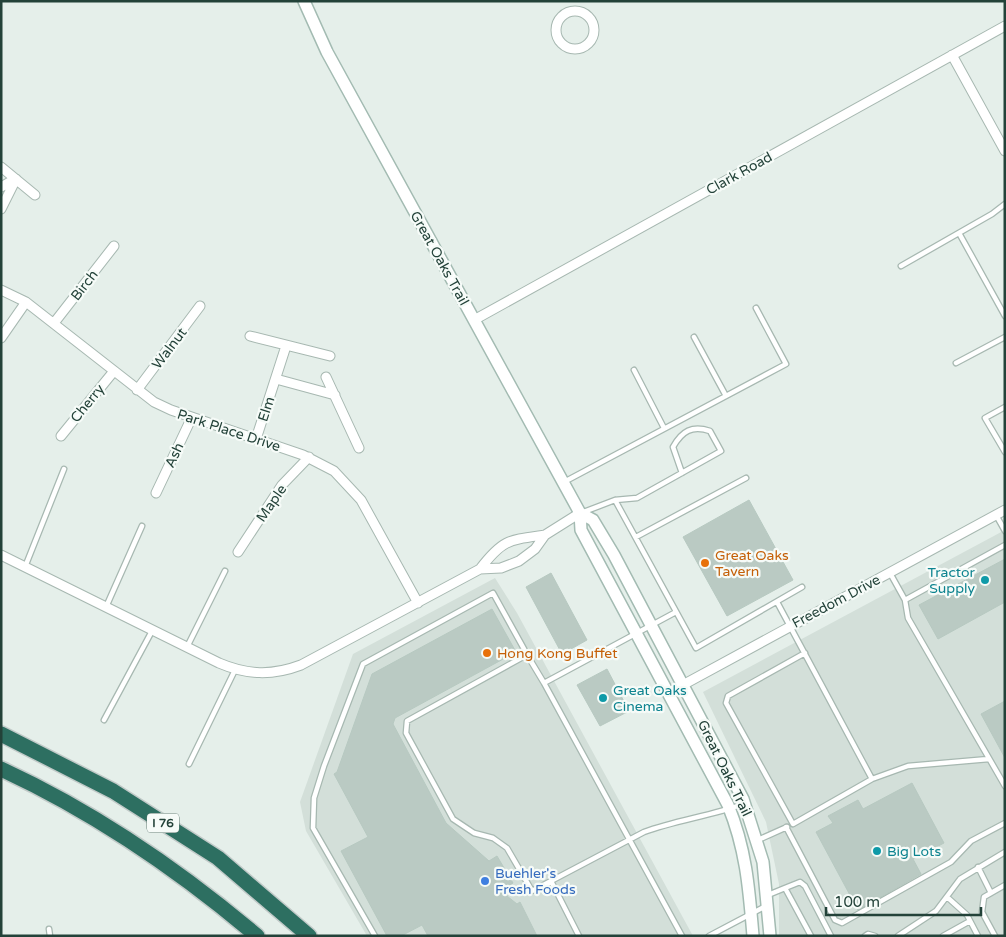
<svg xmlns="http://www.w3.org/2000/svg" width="1006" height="937" font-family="'Varela Round',sans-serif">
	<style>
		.built { fill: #d3dfd9 }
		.building { fill: #bacac3; stroke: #b7c9c1 }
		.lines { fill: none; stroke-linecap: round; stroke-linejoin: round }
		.lane-casing { stroke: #a7b8b1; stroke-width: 7 }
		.street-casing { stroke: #a7b8b1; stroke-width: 11 }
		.secondary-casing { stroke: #a3bbb2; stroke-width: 14 }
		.highway-casing { stroke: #c1cac8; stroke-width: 18 }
		.lane { stroke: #fff; stroke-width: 4.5 }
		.street { stroke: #fff; stroke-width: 9 }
		.secondary { stroke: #fff; stroke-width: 11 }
		.highway { stroke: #2d6f61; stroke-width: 15 }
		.food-dot { fill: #e8710a; stroke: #f6fbf8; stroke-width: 2 }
		.culture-dot { fill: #0f9aa8; stroke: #f6fbf8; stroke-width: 2 }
		.shop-dot { fill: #3f7fe0; stroke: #f6fbf8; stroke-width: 2 }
		.labels { text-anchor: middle; stroke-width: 4.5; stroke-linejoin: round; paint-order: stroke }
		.shield { fill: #f6fbf8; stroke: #627a72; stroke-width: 1 }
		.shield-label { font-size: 12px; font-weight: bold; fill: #234239 }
		.street-label { font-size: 14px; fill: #234239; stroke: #f6fbf8 }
		.food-label { font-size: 14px; fill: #c56008; stroke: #f6fbf8; text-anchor: start }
		.culture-label { font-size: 14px; fill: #0d838f; stroke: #f6fbf8; text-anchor: start }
		.shop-label { font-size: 14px; fill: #366cbe; stroke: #f6fbf8; text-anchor: start }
	</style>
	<rect width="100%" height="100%" fill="#e5efea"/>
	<!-- built -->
	<path class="built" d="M1005,530v406h-226v-52l-13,-62 -63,-130z
		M495,578l22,35 176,323h-326l-61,-105 -6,-29 53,-148z"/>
	<!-- building -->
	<path class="building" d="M749,500l44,80 -66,36 -44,-79z
		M1005,559v43l-67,37 -19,-34z
		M551,573l36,67 -25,14 -36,-67z
		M492,609l24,43 -121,66 -2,6 53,99 43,38 8,-5 16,27 -4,3 -2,10 10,8 3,-2 17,34h-109l-6,-11 -21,11h-14l-46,-85 27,-14 -34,-63 3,-2 35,-98z
		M607,669l22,42 -29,15 -23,-41z
		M1005,701v57l-24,-44z
		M912,783l32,60 -31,16 8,15 -63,36 -42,-78 17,-9 -5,-7 30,-16 5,9z"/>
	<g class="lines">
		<!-- lane casing -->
		<g class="lane-casing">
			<path id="lane" d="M959,233l46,83
				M901,266l91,-52 13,-10
				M694,337l32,59
				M956,363l49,-26
				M634,370l30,58
				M1005,407l-20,11 20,34
				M564,482l222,-118 -30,-56
				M615,500l81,148 106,-61
				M581,513l34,-13 22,-2 84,-47 -11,-20c-18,-6 -28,0 -37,16l9,26
				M996,515l9,16
				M636,537l110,-59
				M25,567l39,-98
				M890,573l15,27 3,18 97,168
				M905,600l100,-55
				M777,602l95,177 36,-13 81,-7
				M106,607l36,-81
				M676,612l-132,71 -15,-25 -6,-1 -116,64 -1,12 47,86 21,14 19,5 14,10 25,43 112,-59c33,-12 67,-16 99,-28
				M187,647l38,-76
				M805,653l-77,43 -2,7 67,121 79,-45
				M544,683l138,253
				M104,720l48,-89
				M189,764l46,-94
				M786,827l49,93 7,3 109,-61 20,-21 34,-18
				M758,840l29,-13
				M978,867l13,26
				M551,881l28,55
				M785,888l15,-6 5,4 26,50
				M768,895l17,-7 26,48
				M947,897l20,18 11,21
				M49,929l1,7
				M375,936l-62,-108 1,-30 10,-32 39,-102 130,-71 36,65
				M709,936l57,-30
				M865,936l3,-2 7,2
				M898,936l38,-25 24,-32 45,-27
				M943,936l27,-15
				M995,936l-13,-24 2,-15 21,-12"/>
		</g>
		<!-- street casing -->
		<g class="street-casing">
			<path id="street" d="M556 30a19 19 0 1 1 38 0a19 19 0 1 1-38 0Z
				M952,55l53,96
				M1,167l34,28
				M1,187l14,-8
				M1,209l15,-30
				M1,290l25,12 128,100 17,8 132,45 31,16 27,29 57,103
				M474,320l531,-294
				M54,323l60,-77
				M250,336l80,20
				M1,338l25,-36
				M326,377l33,71
				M276,379l59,16
				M137,390l63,-84
				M61,436l53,-65
				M256,439l30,-93
				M156,493l36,-76
				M238,552l44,-67 27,-28
				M1,555l218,108c28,12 53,13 82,2l179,-96 21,-1 18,-7 16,-12 10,-14 35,-22
				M480,569c23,-30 29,-29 65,-34
				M668,693l337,-183"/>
		</g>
		<!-- secondary casing -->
		<g class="secondary-casing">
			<path id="secondary" d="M304,1l23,51 253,461 1,17 147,275c18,44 21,83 25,131
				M580,513l13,7 21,35 129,244 20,63 7,74"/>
		</g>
		<!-- highway casing -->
		<g class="highway-casing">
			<path id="highway" d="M1,734l112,57 105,67 91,78
				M1,769c93,43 178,101 256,167"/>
		</g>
		<!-- lane -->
		<use href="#lane" class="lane"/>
		<!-- street -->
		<use href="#street" class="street"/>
		<!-- secondary -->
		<use href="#secondary" class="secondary"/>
		<!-- highway -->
		<use href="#highway" class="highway"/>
	</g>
	<!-- markers -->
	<g class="food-dot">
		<circle cx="705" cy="563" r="5"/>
		<circle cx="487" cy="653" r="5"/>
	</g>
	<g class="culture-dot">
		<circle cx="985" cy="580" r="5"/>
		<circle cx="603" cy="698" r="5"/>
		<circle cx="877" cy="851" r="5"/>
	</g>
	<circle class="shop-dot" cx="485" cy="881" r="5"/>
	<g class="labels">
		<!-- shield labels -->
		<rect class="shield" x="147" y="813.5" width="32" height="19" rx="4"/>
		<g class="shield-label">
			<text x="163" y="827">I 76</text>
		</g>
		<!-- street labels -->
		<g class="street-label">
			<text transform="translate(739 173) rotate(-29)" y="5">Clark Road</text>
			<text transform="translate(440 258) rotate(61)" y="5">Great Oaks Trail</text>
			<text transform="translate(84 285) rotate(-52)" y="5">Birch</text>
			<text transform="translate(169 348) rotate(-53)" y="5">Walnut</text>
			<text transform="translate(87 403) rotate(-51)" y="5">Cherry</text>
			<text transform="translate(266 409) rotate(-72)" y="5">Elm</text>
			<text transform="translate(229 430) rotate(18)" y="5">Park Place Drive</text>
			<text transform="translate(174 455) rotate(-65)" y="5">Ash</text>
			<text transform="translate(271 503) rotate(-55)" y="5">Maple</text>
			<text transform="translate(836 601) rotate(-28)" y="5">Freedom Drive</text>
			<text transform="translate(725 768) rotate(64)" y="5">Great Oaks Trail</text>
		</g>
		<!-- food labels -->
		<g class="food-label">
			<text x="715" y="560">Great Oaks<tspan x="715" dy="16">Tavern</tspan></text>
			<text x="497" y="658">Hong Kong Buffet</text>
		</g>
		<!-- culture labels -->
		<g class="culture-label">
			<text x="975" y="577" text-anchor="end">Tractor<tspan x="975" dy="16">Supply</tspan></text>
			<text x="613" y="695">Great Oaks<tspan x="613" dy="16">Cinema</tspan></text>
			<text x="887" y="856">Big Lots</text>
		</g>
		<!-- shop labels -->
		<g class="shop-label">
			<text x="495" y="878">Buehler's<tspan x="495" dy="16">Fresh Foods</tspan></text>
		</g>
	</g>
	<!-- border -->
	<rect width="1006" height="937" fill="none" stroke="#234239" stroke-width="5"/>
	<!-- scale -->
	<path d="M826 907v8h155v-8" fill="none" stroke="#234239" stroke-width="2.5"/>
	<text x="834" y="907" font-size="15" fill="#234239" stroke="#f6fbf8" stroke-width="4" paint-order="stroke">100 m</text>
</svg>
